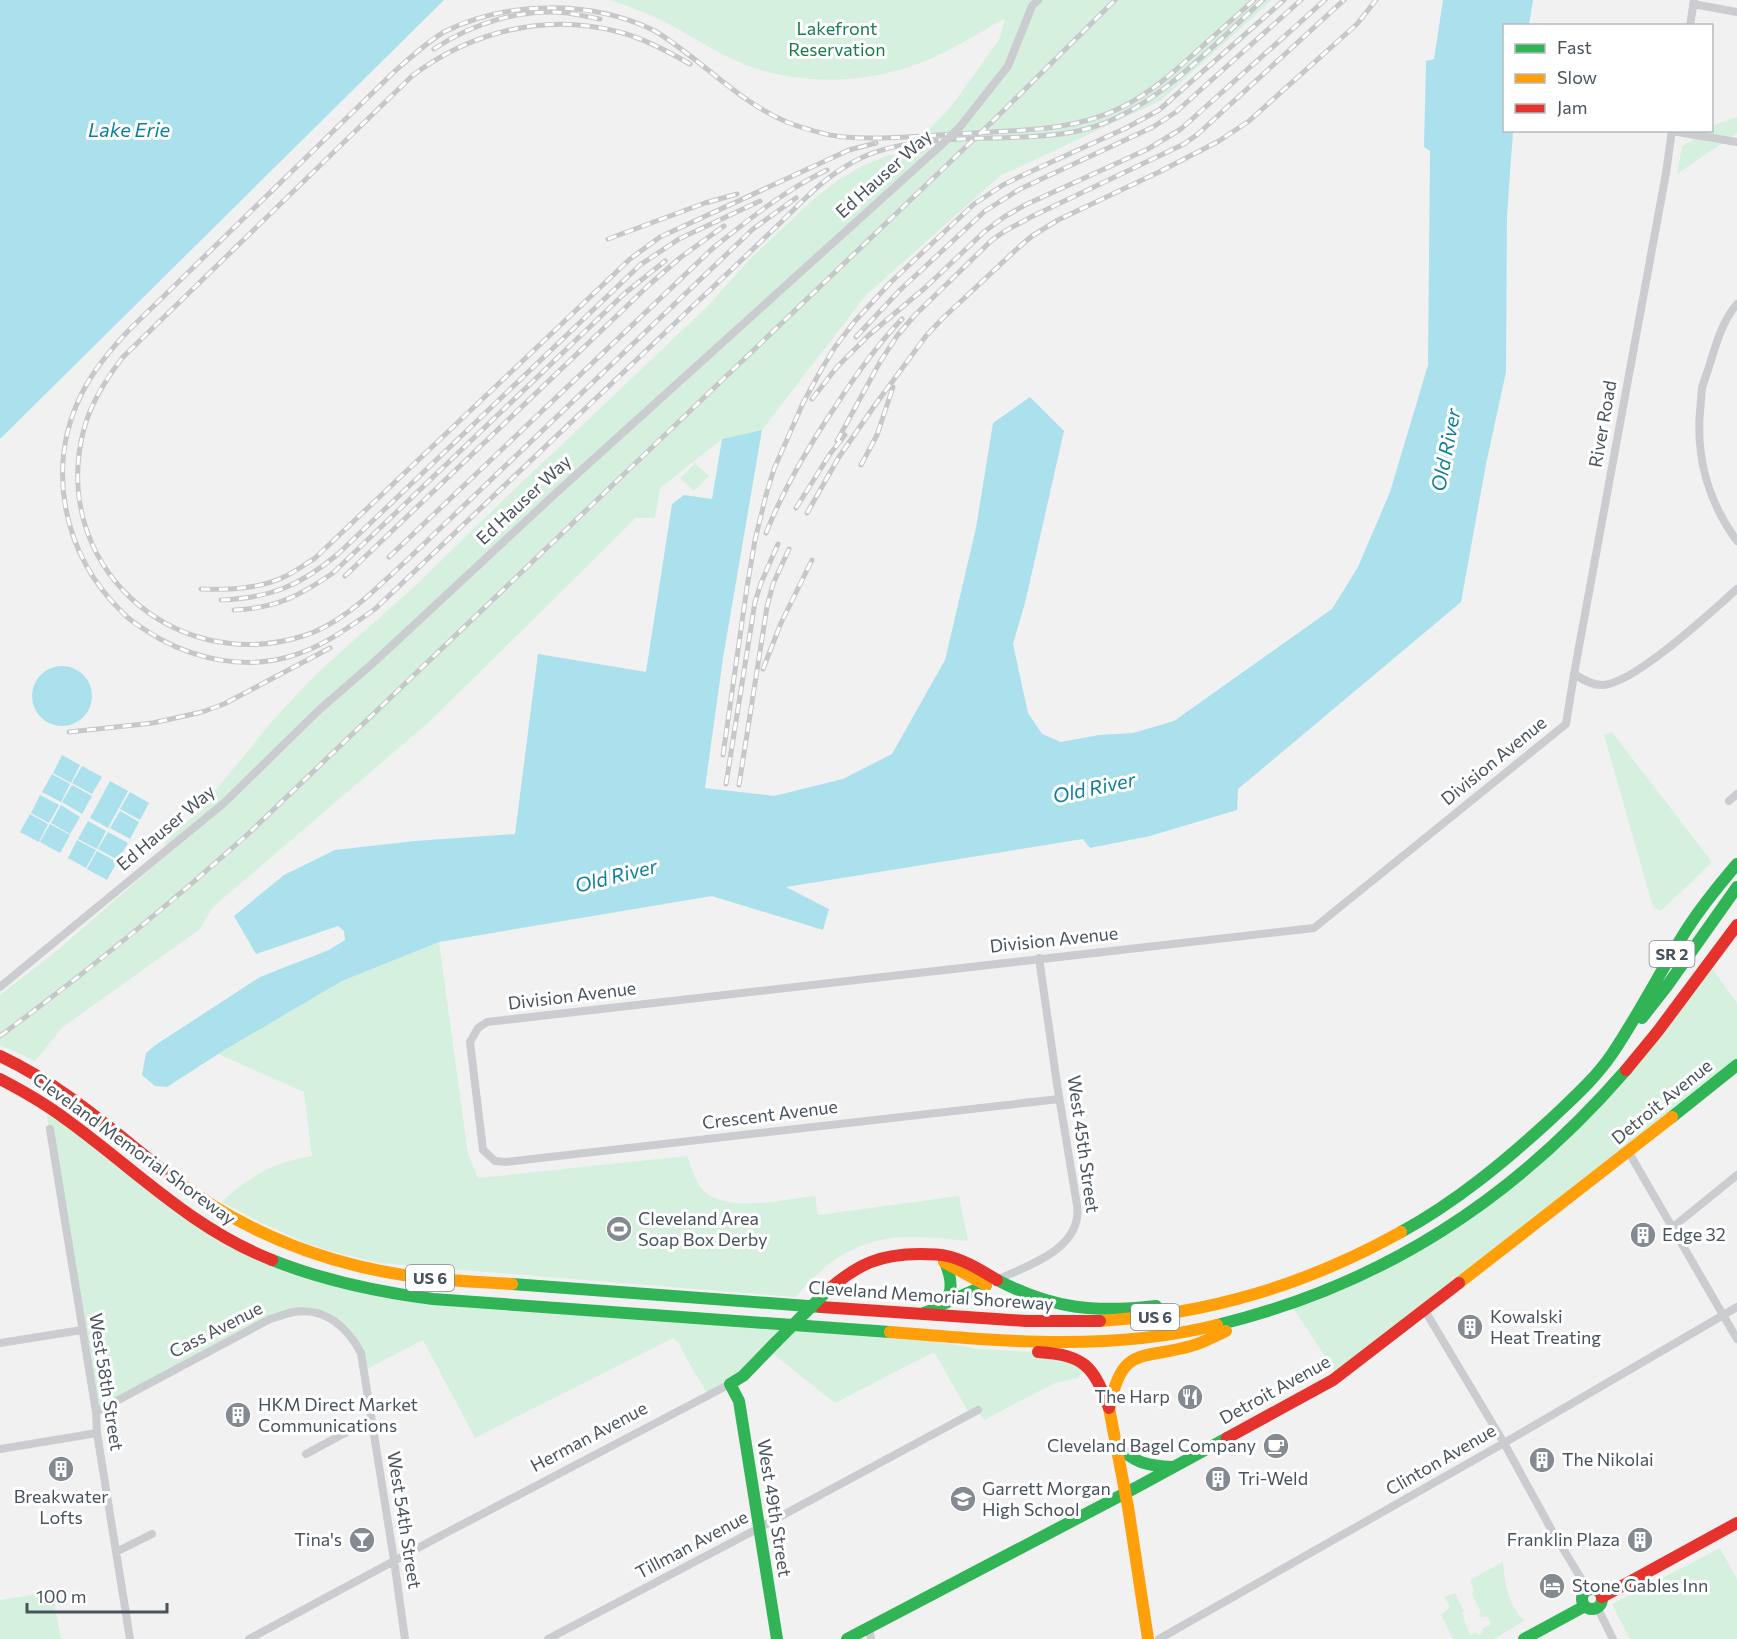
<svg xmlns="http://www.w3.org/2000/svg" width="1737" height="1639" font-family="Commissioner,sans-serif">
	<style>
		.green { fill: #d6f0df }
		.water { fill: #abe0ed }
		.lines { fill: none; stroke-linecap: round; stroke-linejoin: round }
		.street { stroke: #cacccf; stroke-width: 8 }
		.fast { stroke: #30b455; stroke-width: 12 }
		.slow { stroke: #ff9f0a; stroke-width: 12 }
		.jam { stroke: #e5322d; stroke-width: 12 }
		.rail-casing { stroke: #c5c7c9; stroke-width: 5 }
		.rail { stroke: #fff; stroke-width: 3; stroke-dasharray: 9; stroke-linecap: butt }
		.street-bridge { stroke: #cacccf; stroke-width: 8 }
		.fast-bridge { stroke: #30b455; stroke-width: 12 }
		.labels { text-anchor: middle; stroke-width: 6; stroke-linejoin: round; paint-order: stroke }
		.shield { fill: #fff; stroke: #7f878e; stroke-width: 1.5 }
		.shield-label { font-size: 16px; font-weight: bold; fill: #48535d }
		.park-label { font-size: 18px; fill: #187e4a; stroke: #fff }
		.street-label { font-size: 18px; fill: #48535d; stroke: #fff }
		.poi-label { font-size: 18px; fill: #48535d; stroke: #fff; text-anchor: start }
		.water-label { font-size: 20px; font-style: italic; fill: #0e7f9b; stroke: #fff }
	</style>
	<rect width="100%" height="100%" fill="#f1f1f1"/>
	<!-- green -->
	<path class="green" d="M610,0h662l-112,101 -160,75 -134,119 -104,135 -40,9 -62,49 -5,30h-19l-207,204 -216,185 -13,22 -137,98 -28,34 -35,-16v-50l60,-47 111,-97 -7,-8 25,-23 18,-14 -2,-3 69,-84 42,-45 99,-88 83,-81 209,-198 44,-49 64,-60 22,-17 25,-15 27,-11 16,-1 44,-45 50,-69 6,-21c-9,3 -18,10 -27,15 -22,12 -42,24 -66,32 -54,18 -113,19 -166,-1 -30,-12 -57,-31 -85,-45 -17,-8 -34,-14 -51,-20z
		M1737,117v16l-60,41 5,-28 25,-15 5,-1v-3l5,-3z
		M695,463l14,13 -15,15 -14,-13z
		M1612,732l100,130 -51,49 -8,-4 -49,-172z
		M439,942l29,212 10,24 209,-22c4,10 8,25 16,34 23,24 82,9 112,6l3,19 141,-19 9,45c-54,-5 -92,-11 -139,23 -12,9 -23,22 -34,33l-297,-24 -118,-10 -50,-12 -26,-9 -47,-21 -35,-19c18,-18 41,-33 66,-41 8,-2 16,-3 24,-5l-8,-64 -86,-38 124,-73z
		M1708,963l29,40v62l-399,311 -47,-71 131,-61 137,-104z
		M45,1104l159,121 146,61 542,47 86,16 76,4 33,12 -9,13 -23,5 -71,37 -6,-9 -8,4 -36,-63 -99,51 -67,-53 -59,46 -22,-36 -8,-17 -6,-5 -198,100 -52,-98 -60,31 -11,-33 -34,-24 -26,-2 -196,100z
		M1720,1548l17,31v60h-107l-18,-35z
		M1503,1562c2,22 5,42 21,59l-30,18h-41l-12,-24 9,-8 -6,-10 11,-4 9,18 -2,1 2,4 -1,1 7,18 6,-3 2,3 5,-3 -1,-3 9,-5 -4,-8 -5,2 -3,-4 2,-1 -9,-19 2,-4 -4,-8 2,-3z
		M52,1592l9,47h-61v-39z"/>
	<!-- water -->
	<path class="water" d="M0,0h444l-444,439z
		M1443,0h90l-4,25 -25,1v104l9,1 -6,84 -1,157 -20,92 -25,138 -223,187 -1,21 -87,26 -60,12 -7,-9 -297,48 43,22 -6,21 -111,-34 -273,46 -97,39 -119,70 -56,36 -12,-1 -13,-11 4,-22 8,-7 106,-69 69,-27 16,-10 -1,-9 -6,-5 -82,28 -22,-38 50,-41 51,-25 80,-9 100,-7 23,-180 108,18 26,-168 12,-9 28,4 10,-60 40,-9 -39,228 -18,130 69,8 69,-17 49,-25 53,-94 31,-132 17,-105 37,-26 34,34 -39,172 -12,41 15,69 14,21 19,8 38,-7 34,-2 41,-12 158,-112 26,-42 32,-75 38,-127 2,-214 -6,-4 2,-86 8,-2z
		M32 696a30 30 0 1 1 60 0a30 30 0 1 1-60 0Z
		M62,755l18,10 -9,18 -18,-10z
		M82,766l20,11 -10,17 -20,-11z
		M52,774l18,10 -9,18 -19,-10z
		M110,781l18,10 -20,37 -18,-10z
		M72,785l20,11 -10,18 -20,-12z
		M130,792l19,11 -9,17 -20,-11z
		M40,795l19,10 -10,18 -18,-10z
		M61,805l19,12 -10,17 -19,-11z
		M120,811l19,11 -9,17 -20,-11z
		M30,814l18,10 -9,18 -19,-10z
		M88,821l18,10 -9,18 -19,-10z
		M50,824l20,11 -10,18 -20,-11z
		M108,832l20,11 -10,17 -20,-11z
		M77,840l19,10 -10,18 -18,-10z
		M97,851l20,11 -10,18 -20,-11z"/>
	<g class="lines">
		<!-- street -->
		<path class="street" d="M1693,4l44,8
			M1690,26l4,-26
			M959,128l49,-62 24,-60 6,-6
			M1672,131l65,11
			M1737,304c-13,15 -19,34 -25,53 -3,11 -7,21 -10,31 -1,8 -1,16 -2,23 -4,47 9,92 37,130
			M1574,674c8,5 19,12 29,11 32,-2 108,-73 134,-96
			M1729,801l8,-7
			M0,987l224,-184 95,-93 53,-46 184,-171 383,-346
			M1059,1099l-554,63 -10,-1 -12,-11 -13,-108 8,-14 9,-6 827,-94 252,-204 8,-50 92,-501 6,-43
			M50,1129l46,283 1,21 33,206
			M1628,1151l109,188
			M1673,1227l64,-52
			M997,1280c31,-15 86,-31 80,-75l-20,-121 -18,-126
			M1424,1309l80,134 46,84 38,63
			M0,1343l82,-13
			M96,1412l174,-93c7,-2 15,-5 23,-7 32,-5 54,15 68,41l33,207 11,79
			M0,1449l97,-16
			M306,1454l65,-35
			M116,1552l36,-18
			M1597,1607l16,32
			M869,1626l2,13
			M249,1639l195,-105 286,-150
			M548,1639l211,-111 219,-118
			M1159,1639l345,-196 233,-136"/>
		<!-- fast -->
		<path class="fast" d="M1642,1018l25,-32 70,-99
			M1672,1117l65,-52
			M1401,1232c55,-30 103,-70 149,-112 22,-21 45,-41 62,-66 27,-40 49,-84 75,-125 15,-23 32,-44 50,-65
			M272,1260c53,21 105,32 161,39l457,33
			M997,1280c56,29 97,33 159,26
			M512,1284l309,23
			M943,1304l43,-19
			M924,1313c28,-10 32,-24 21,-51
			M1217,1325c166,-40 297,-126 409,-255
			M776,1342l-33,34 -13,8 9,17 38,238
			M1116,1445c19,18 31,21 57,22
			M1582 1599a10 10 0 1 1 20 0a10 10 0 1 1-20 0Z
			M847,1639l290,-152 90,-49
			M1524,1639l61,-33"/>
		<!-- slow -->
		<path class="slow" d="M169,1175c74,58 162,92 256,103 29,3 58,4 87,6
			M944,1262l42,23
			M1459,1283l213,-166
			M1100,1321c109,-7 206,-36 301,-89
			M890,1332c109,9 219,20 327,-7
			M1110,1406c12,-61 32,-46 81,-60 12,-3 24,-10 35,-15
			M1109,1408l19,99 20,132"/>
		<!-- jam -->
		<path class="jam" d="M0,1056c64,30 114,76 169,119
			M1626,1070l32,-39 79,-106
			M0,1079c23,12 46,25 67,41 69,50 124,108 205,140
			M828,1290c30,-26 52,-36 92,-36 8,0 19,0 27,2 18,4 35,15 50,24
			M821,1307l205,14h74
			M1038,1352c46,3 55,13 71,56
			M1227,1438l106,-58 126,-97
			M1602,1597l135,-74"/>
		<!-- rail casing -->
		<g class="rail-casing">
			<path id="rail" d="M1254,0c-19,17 -38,34 -57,51 -24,22 -48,43 -77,57 -50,25 -110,22 -165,26 -36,2 -73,6 -110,3 -18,-1 -39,-8 -56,-14 -51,-21 -88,-64 -134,-92 -63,-31 -148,-31 -211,1 -18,11 -33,25 -49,39l-266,259c-18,19 -34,38 -46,61 -39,76 -20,164 40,222 10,11 25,18 37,26 39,21 85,30 128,18 33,-9 60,-29 87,-48 107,-102 214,-203 320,-305 27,-25 54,-51 81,-77 23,-22 44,-46 72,-62 64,-39 157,-19 230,-34 72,-15 132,-83 185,-131
				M434,49c39,-26 87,-41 134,-36 11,2 22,4 32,6
				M690,64c-23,-13 -49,-27 -75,-33 -71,-18 -145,1 -203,45l-289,281c-17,22 -32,45 -39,72 -36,134 88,248 219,207 40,-12 72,-47 102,-74l348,-333 43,-31
				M608,239l97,-36 32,-9
				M856,337l43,-46 86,-80 35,-22 133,-62 23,-15 20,-18 105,-94
				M812,399l25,-32 32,-32 57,-48 58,-55 20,-15 21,-12 123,-56 33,-20 144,-129
				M837,441l43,-79 17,-26 18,-21 77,-75 13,-9 28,-15 151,-72 14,-10 146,-134
				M861,465l16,-30 16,-48
				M796,508l34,-54 15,-19
				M807,513l32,-56 36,-52 51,-69 16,-17 77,-72 13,-11 26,-16 101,-48 60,-31 30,-20 108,-97 19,-24
				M766,533c18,-45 42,-86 69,-126 20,-31 41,-61 67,-88
				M389,557l323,-308c36,-29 73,-59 115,-79
				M345,576l305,-292 31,-27 43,-31
				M201,589c28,1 59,0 85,-13 10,-5 19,-12 28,-17l316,-300 30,-22 189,-87 27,-7
				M221,600c49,-2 79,-14 117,-46l302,-289 39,-26 81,-38
				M234,610c43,-2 65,-14 99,-37l291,-279 41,-33
				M763,669l18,-46 31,-63
				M69,732l84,-9 49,-11 22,-8 106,-56
				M723,755l24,-168 8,-47 11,-45 8,-26 29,-66 18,-33 14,-23 20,-26 36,-39 83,-78 29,-19 18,-9 105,-48 33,-18 125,-110
				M726,784l29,-182 6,-19 17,-39
				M739,785l28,-178 6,-23 16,-35
				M0,1036c87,-64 168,-130 248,-202l747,-715 120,-119"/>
		</g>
		<!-- rail -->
		<use href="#rail" class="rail"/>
		<!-- street-bridge -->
		<path class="street-bridge" d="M939,147l20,-19"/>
		<!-- fast-bridge -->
		<path class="fast-bridge" d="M776,1342l52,-52"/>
	</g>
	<!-- icons -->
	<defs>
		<g id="stadium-disc" transform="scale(1.35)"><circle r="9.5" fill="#838a91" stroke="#fff"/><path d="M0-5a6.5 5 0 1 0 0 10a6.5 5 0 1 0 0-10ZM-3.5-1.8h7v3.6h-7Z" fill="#fff"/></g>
		<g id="building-disc" transform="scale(1.35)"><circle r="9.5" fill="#838a91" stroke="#fff"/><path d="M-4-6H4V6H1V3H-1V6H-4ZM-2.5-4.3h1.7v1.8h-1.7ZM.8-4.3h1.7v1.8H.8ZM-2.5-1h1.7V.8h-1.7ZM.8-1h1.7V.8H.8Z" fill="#fff"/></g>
		<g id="restaurant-disc" transform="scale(1.35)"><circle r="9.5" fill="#838a91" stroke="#fff"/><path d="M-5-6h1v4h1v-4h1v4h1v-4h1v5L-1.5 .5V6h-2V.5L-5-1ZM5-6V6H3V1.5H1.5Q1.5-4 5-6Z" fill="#fff"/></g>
		<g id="cafe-disc" transform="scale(1.35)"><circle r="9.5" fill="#838a91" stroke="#fff"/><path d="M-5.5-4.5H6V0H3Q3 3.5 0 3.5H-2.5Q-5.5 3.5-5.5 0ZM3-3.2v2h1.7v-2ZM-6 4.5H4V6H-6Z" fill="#fff"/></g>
		<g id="school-disc" transform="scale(1.35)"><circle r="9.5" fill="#838a91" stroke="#fff"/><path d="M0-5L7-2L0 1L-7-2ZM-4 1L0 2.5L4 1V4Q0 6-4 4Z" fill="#fff"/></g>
		<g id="bar-disc" transform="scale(1.35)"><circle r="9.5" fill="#838a91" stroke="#fff"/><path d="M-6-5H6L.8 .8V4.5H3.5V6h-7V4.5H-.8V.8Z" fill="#fff"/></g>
		<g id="hotel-disc" transform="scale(1.35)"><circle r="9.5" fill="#838a91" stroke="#fff"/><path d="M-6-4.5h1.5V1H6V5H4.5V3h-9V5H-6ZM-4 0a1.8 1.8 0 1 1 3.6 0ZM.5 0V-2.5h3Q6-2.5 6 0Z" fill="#fff"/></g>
	</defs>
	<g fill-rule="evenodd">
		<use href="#stadium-disc" x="619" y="1229"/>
		<use href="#building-disc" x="1643" y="1235"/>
		<use href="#building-disc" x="1470" y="1327"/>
		<use href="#restaurant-disc" x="1190" y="1397"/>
		<use href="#building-disc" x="238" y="1415"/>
		<use href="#cafe-disc" x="1276" y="1446"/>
		<use href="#building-disc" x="1542" y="1460"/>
		<use href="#building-disc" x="61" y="1469"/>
		<use href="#building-disc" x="1218" y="1479"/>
		<use href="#school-disc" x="963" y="1499"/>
		<use href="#bar-disc" x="362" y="1540"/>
		<use href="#building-disc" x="1640" y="1540"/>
		<use href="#hotel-disc" x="1552" y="1586"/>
	</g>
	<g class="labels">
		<!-- shield labels -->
		<g class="shield">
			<rect x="1649.5" y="941" width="45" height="26" rx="4.5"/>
			<rect x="406" y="1265" width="48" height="26" rx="4.5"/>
			<rect x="1131" y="1304" width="48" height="26" rx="4.5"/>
		</g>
		<g class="shield-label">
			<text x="1672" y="960">SR 2</text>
			<text x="430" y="1284">US 6</text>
			<text x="1155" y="1323">US 6</text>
		</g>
		<!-- park labels -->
		<g class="park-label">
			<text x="837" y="35">Lakefront<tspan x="837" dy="21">Reservation</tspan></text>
		</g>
		<!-- street labels -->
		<g class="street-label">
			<text transform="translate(884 174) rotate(-42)" y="6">Ed Hauser Way</text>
			<text transform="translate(1603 424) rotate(-80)" y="6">River Road</text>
			<text transform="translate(524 500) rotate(-43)" y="6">Ed Hauser Way</text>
			<text transform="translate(1494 761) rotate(-39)" y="6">Division Avenue</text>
			<text transform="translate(166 828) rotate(-40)" y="6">Ed Hauser Way</text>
			<text transform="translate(1054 940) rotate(-6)" y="6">Division Avenue</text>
			<text transform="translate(572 996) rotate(-7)" y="6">Division Avenue</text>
			<text transform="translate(1662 1102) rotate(-39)" y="6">Detroit Avenue</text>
			<text transform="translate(770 1115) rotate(-7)" y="6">Crescent Avenue</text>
			<text transform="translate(1083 1144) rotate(82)" y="6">West 45th Street</text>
			<text transform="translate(134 1149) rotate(36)" y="6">Cleveland Memorial Shoreway</text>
			<text transform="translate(931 1296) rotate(4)" y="6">Cleveland Memorial Shoreway</text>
			<text transform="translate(216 1330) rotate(-27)" y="6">Cass Avenue</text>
			<text transform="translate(106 1382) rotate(81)" y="6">West 58th Street</text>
			<text transform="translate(1275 1390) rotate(-29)" y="6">Detroit Avenue</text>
			<text transform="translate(589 1437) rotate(-28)" y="6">Herman Avenue</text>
			<text transform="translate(1441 1460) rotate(-30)" y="6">Clinton Avenue</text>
			<text transform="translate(774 1508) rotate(81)" y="6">West 49th Street</text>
			<text transform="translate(404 1520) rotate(81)" y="6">West 54th Street</text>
			<text transform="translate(692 1545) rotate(-28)" y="6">Tillman Avenue</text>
		</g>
		<!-- poi labels -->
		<g class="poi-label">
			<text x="638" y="1225">Cleveland Area<tspan x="638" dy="21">Soap Box Derby</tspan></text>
			<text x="1662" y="1241">Edge 32</text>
			<text x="1490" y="1323">Kowalski<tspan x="1490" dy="21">Heat Treating</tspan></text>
			<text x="1170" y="1403" text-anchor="end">The Harp</text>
			<text x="258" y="1411">HKM Direct Market<tspan x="258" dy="21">Communications</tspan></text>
			<text x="1256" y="1452" text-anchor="end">Cleveland Bagel Company</text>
			<text x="1562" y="1466">The Nikolai</text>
			<text x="1238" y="1485">Tri-Weld</text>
			<text x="982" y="1495">Garrett Morgan<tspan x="982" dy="21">High School</tspan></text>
			<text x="61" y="1503" text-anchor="middle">Breakwater<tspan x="61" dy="21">Lofts</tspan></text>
			<text x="342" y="1546" text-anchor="end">Tina's</text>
			<text x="1620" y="1546" text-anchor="end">Franklin Plaza</text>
			<text x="1572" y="1592">Stone Gables Inn</text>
		</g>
		<!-- water labels -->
		<g class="water-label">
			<text x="129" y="137">Lake Erie</text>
			<text transform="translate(1446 450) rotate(-79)" y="7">Old River</text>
			<text transform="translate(1094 788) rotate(-12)" y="7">Old River</text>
			<text transform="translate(616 876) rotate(-14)" y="7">Old River</text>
		</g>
	</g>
	<!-- legend -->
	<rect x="1503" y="24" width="210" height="108" fill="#ffffff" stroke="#b6babe" stroke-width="1.5"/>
	<rect x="1515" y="44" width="30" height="9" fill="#30b455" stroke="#b6babe" stroke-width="1.5"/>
	<text x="1557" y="54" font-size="18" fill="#48535d">Fast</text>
	<rect x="1515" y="74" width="30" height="9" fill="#ff9f0a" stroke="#b6babe" stroke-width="1.5"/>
	<text x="1557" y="84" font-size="18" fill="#48535d">Slow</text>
	<rect x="1515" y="104" width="30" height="9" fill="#e5322d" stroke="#b6babe" stroke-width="1.5"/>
	<text x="1557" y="114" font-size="18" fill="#48535d">Jam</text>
	<!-- scale -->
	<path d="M27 1603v9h140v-9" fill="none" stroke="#48535d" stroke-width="3"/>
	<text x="36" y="1603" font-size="18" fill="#48535d" stroke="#ffffff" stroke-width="4.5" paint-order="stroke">100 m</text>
</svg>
